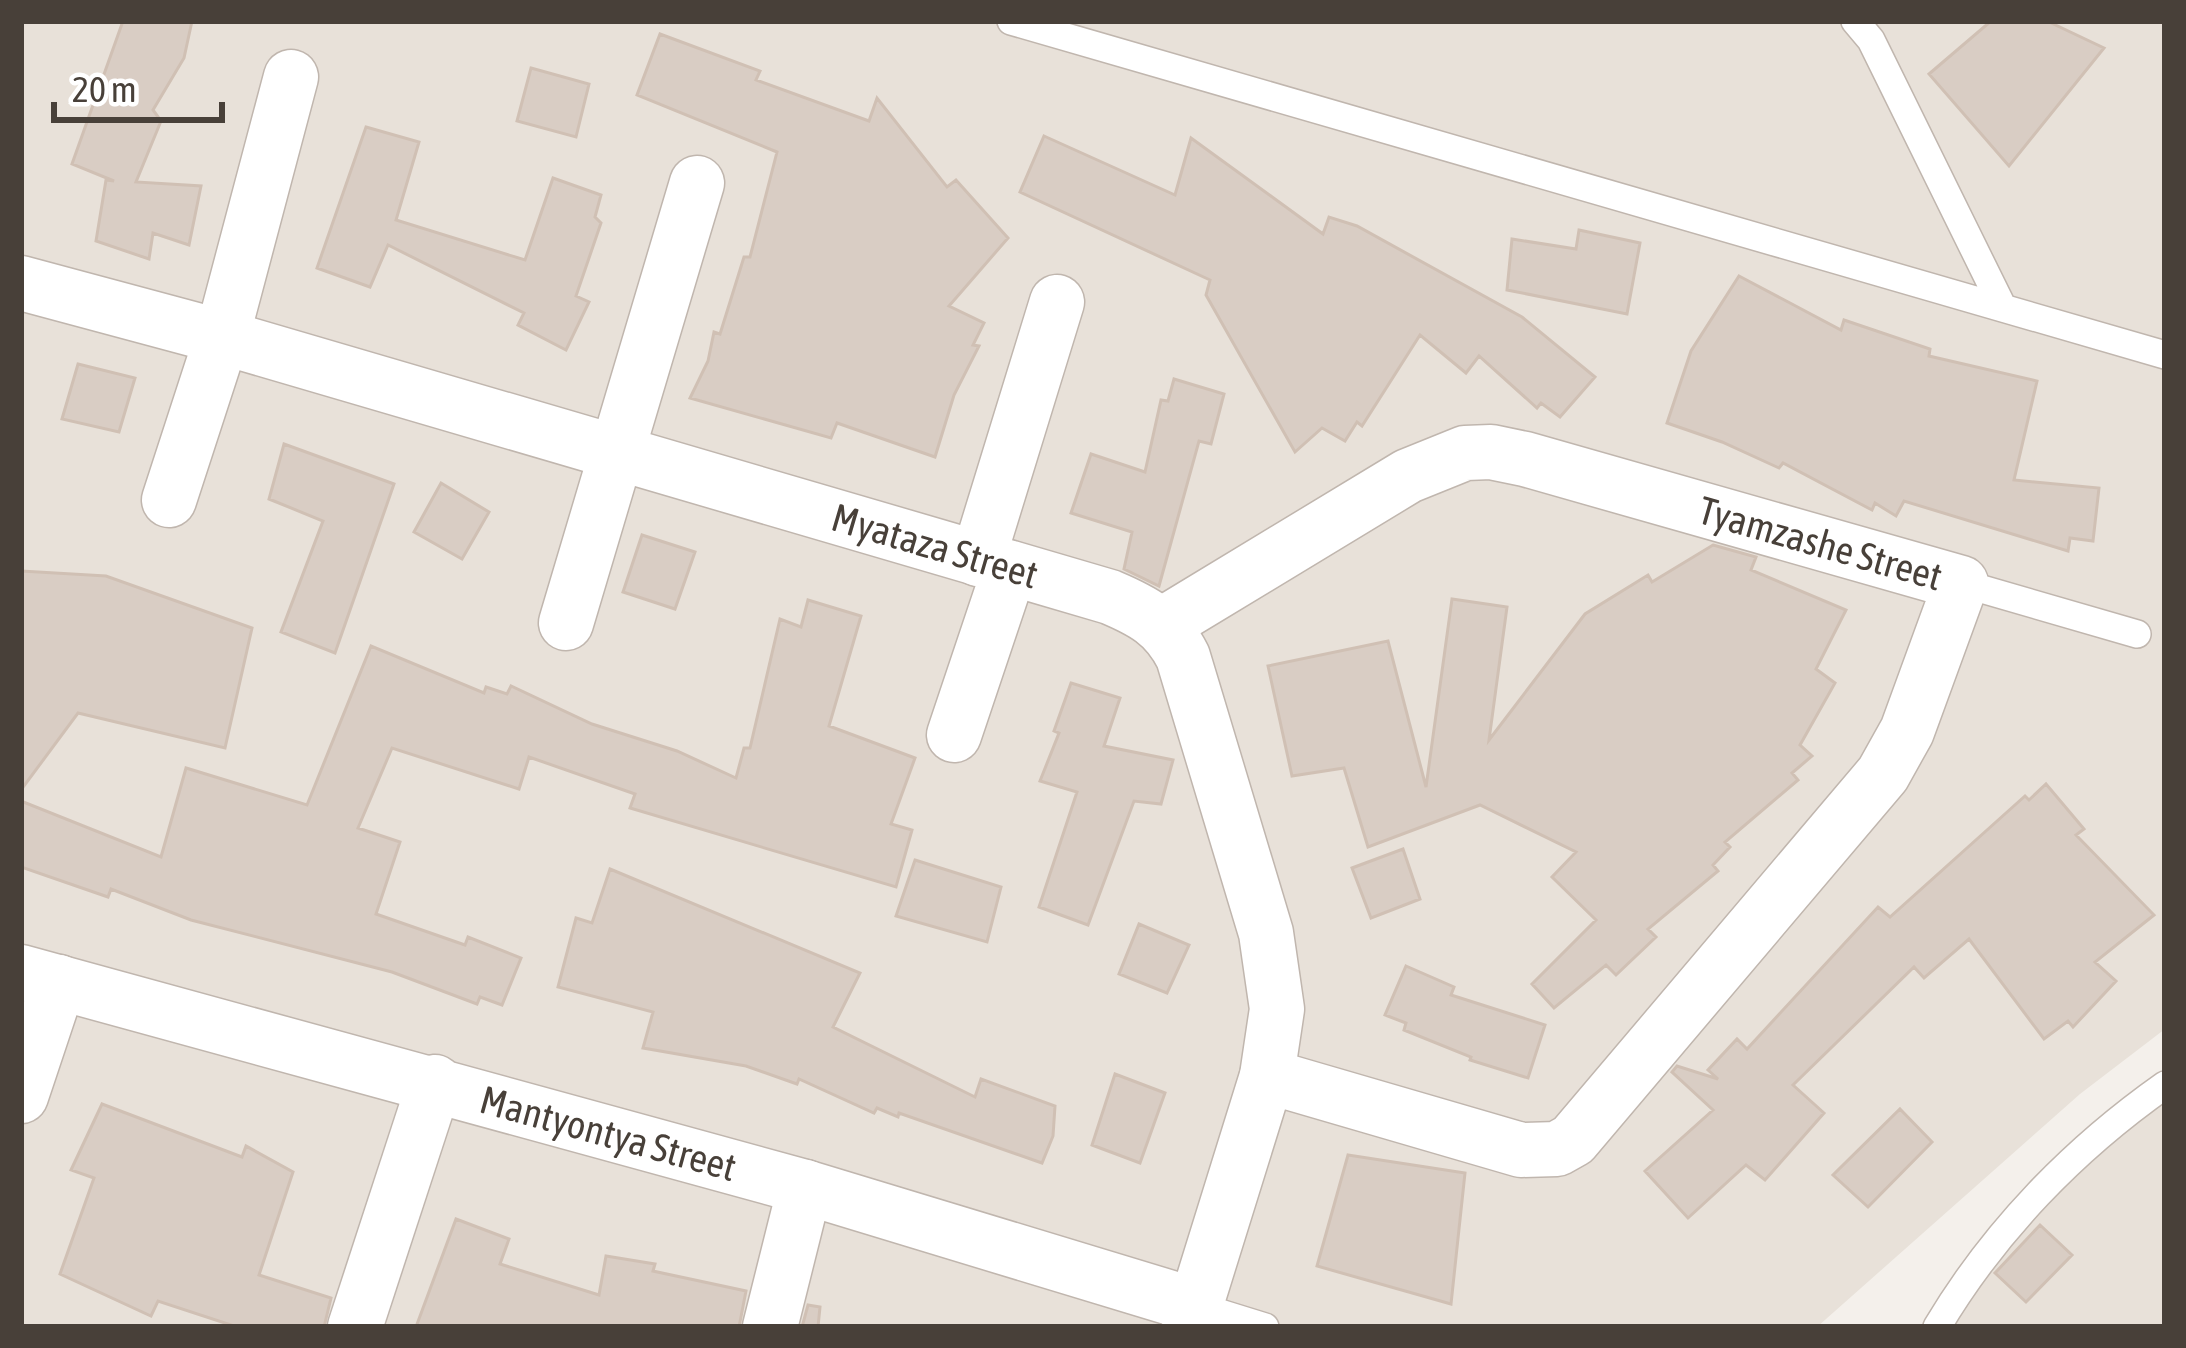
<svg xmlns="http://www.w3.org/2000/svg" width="2186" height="1348" font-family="'Asap Condensed',sans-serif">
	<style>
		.residential { fill: #e8e1d9 }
		.building { fill: #d9cdc4; stroke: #d0c0b4; stroke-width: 3 }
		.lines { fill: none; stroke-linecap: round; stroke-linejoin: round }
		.lane-casing { stroke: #c0b6ae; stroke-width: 30 }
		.street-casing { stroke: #c0b6ae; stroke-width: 57 }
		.lane { stroke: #fff; stroke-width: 27 }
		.street { stroke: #fff; stroke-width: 54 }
		.labels { text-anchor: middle; stroke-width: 9; stroke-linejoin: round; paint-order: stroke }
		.street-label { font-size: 39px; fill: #484039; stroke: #fff }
	</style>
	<rect width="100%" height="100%" fill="#f4f0eb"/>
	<!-- residential -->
	<path class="residential" d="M21,21h2144v1008l-85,65 -263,233h-1796z
		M2165,1085v242h-228l51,-78z"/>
	<!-- building -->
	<path class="building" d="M123,21h69l-8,37 -31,52 8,11 -25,61 65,4 -12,59 -36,-12 -4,26 -53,-18 10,-61 8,1 -42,-17z
		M1991,21h56l57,27 -95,118 -80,-92z
		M660,34l100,37 -4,9 113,41 8,-23 70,89 9,-7 52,58 -59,68 35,17 -11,22 6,1 -25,49 -19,62 -98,-34 -6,15 -141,-40 18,-37 6,-29 6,2 24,-77h6l27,-105 -140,-57z
		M531,68l58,16 -13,53 -59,-16z
		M366,127l53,15 -23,78 129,40 28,-82 48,17 -6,22 6,6 -25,73 13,6 -23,48 -48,-25 6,-12 -136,-68 -18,42 -53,-19z
		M1044,136l131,59 16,-57 132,96 6,-17 28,9 165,91 73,60 -35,40 -19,-14 -4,5 -58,-52 -13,17 -46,-38 -58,91 -5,-4 -12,19 -23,-13 -27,24 -89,-157 4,-15 -190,-88z
		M1579,230l61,13 -13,71 -120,-24 5,-51 64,10z
		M1739,276l102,54 3,-10 86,29 -1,7 108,25 -23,99 85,8 -6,53 -23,-3 -2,13 -164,-50 -8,15 -21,-13 -3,7 -89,-47 -4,5 -57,-26 -55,-19 24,-72z
		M78,364l57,14 -16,54 -57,-13z
		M1174,379l50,15 -13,50 -12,-3 -40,145 -35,-17 8,-37 -61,-19 20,-59 54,18 16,-72 7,1z
		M284,444l110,40 -59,169 -54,-21 42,-111 -54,-22z
		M441,483l48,29 -27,47 -48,-27z
		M642,535l53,17 -20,57 -52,-17z
		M1713,545l43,12 -5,13 95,40 -30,59 19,14 -35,62 12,11 -20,17 6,7 -73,62 5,5 -17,18 5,6 -70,58 8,8 -40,38 -10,-10 -52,43 -22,-24 64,-64 -44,-43 24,-25 -96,-47 -112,42 -24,-79 -52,8 -24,-110 120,-25 38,146 26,-188 55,8 -18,133 96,-126 63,-39 4,7z
		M21,571l85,5 146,52 -27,120 -147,-35 -57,77z
		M808,600l53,16 -32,110 86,32 -24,66 21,6 -16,57 -266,-79 5,-14 -106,-37 -10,32 -127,-41 -34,80 42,14 -24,72 89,31 3,-8 53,21 -19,47 -22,-8 -3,7 -85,-32 -201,-52 -80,-31 -3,8 -87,-30v-66l140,56 25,-89 121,37 64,-159 113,47 2,-6 21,7 4,-8 81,38 85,27 59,27 8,-30h6l30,-129 21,8z
		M1071,683l49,15 -16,48 69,14 -12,44 -27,-3 -46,124 -49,-18 38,-115 -37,-11 19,-48 -5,-2z
		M2046,784l38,45 -8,6 78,80 -59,47 21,19 -43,46 -5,-6 -24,18 -75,-100 -45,39 -10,-11 -121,118 31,28 -59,67 -19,-15 -58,53 -43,-47 68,-61 -41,-38 5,-6 41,13 -10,-9 29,-31 10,10 131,-142 12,10 135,-121 4,4z
		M1403,849l17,50 -49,19 -19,-50z
		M915,860l86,27 -14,55 -91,-26z
		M610,869l250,104 -27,54 142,70 6,-18 74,27 -2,30 -11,27 -143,-50 -1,4 -21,-9 -3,5 -75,-34 -2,5 -51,-18 -103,-18 10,-36 -95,-25 18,-69 16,5z
		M1139,924l50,21 -22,48 -48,-19z
		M1406,966l48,21 -3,8 94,30 -17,53 -58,-18 1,-3 -67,-27 2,-7 -21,-8z
		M1115,1074l50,19 -25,70 -48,-18z
		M102,1104l140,53 4,-11 47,26 -34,103 72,23 -7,29h-87l-79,-26 -7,15 -91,-42 34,-96 -23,-8z
		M1900,1109l32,33 -64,65 -35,-32z
		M1348,1155l117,18 -14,131 -134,-38z
		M456,1219l53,20 -9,25 99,31 7,-39 49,8 -2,7 93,20 -7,36h-323z
		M2040,1225l32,30 -46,47 -31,-29z
		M808,1305l12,2 -2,20h-16z"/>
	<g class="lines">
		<!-- lane casing -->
		<g class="lane-casing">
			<path id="lane" d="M1011,21l1154,334
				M1855,21l16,19 132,268
				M1961,583l176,51
				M1194,1305l71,22
				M1937,1327c57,-96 137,-178 228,-242"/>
		</g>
		<!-- street casing -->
		<g class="street-casing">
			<g id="street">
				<path id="s1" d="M21,283l201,54 888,260c33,14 56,26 73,60l83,276 11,76 -10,67 -78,251"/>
				<path d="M169,500l53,-163 69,-260"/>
				<path d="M978,559l79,-257"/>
				<path d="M566,623l131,-440"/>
				<path id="s2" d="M1162,625l246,-149 57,-23 26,-1 34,7 436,124 -54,148 -24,43 -310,366 -16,9 -36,1 -254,-74"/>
				<path d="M954,735l56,-167"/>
				<path id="s3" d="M21,972l784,215 389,118"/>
				<path d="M21,1096l38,-114"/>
				<path d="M355,1327l80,-245"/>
				<path d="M770,1327l35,-140"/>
			</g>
		</g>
		<!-- lane -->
		<use href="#lane" class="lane"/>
		<!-- street -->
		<use href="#street" class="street"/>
	</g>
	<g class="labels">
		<!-- street labels -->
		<g class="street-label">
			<text dy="14" stroke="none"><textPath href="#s2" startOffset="717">Tyamzashe Street</textPath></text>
			<text dy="14" stroke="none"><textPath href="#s1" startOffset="951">Myataza Street</textPath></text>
			<text dy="14" stroke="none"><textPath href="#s3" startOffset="609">Mantyontya Street</textPath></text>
		</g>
	</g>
	<!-- border -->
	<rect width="2186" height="1348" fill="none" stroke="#484039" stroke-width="48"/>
	<!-- scale -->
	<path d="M54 102v18h168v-18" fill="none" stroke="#484039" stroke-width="6"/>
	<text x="72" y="102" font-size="36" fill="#484039" stroke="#ffffff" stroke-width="9" paint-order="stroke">20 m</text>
</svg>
